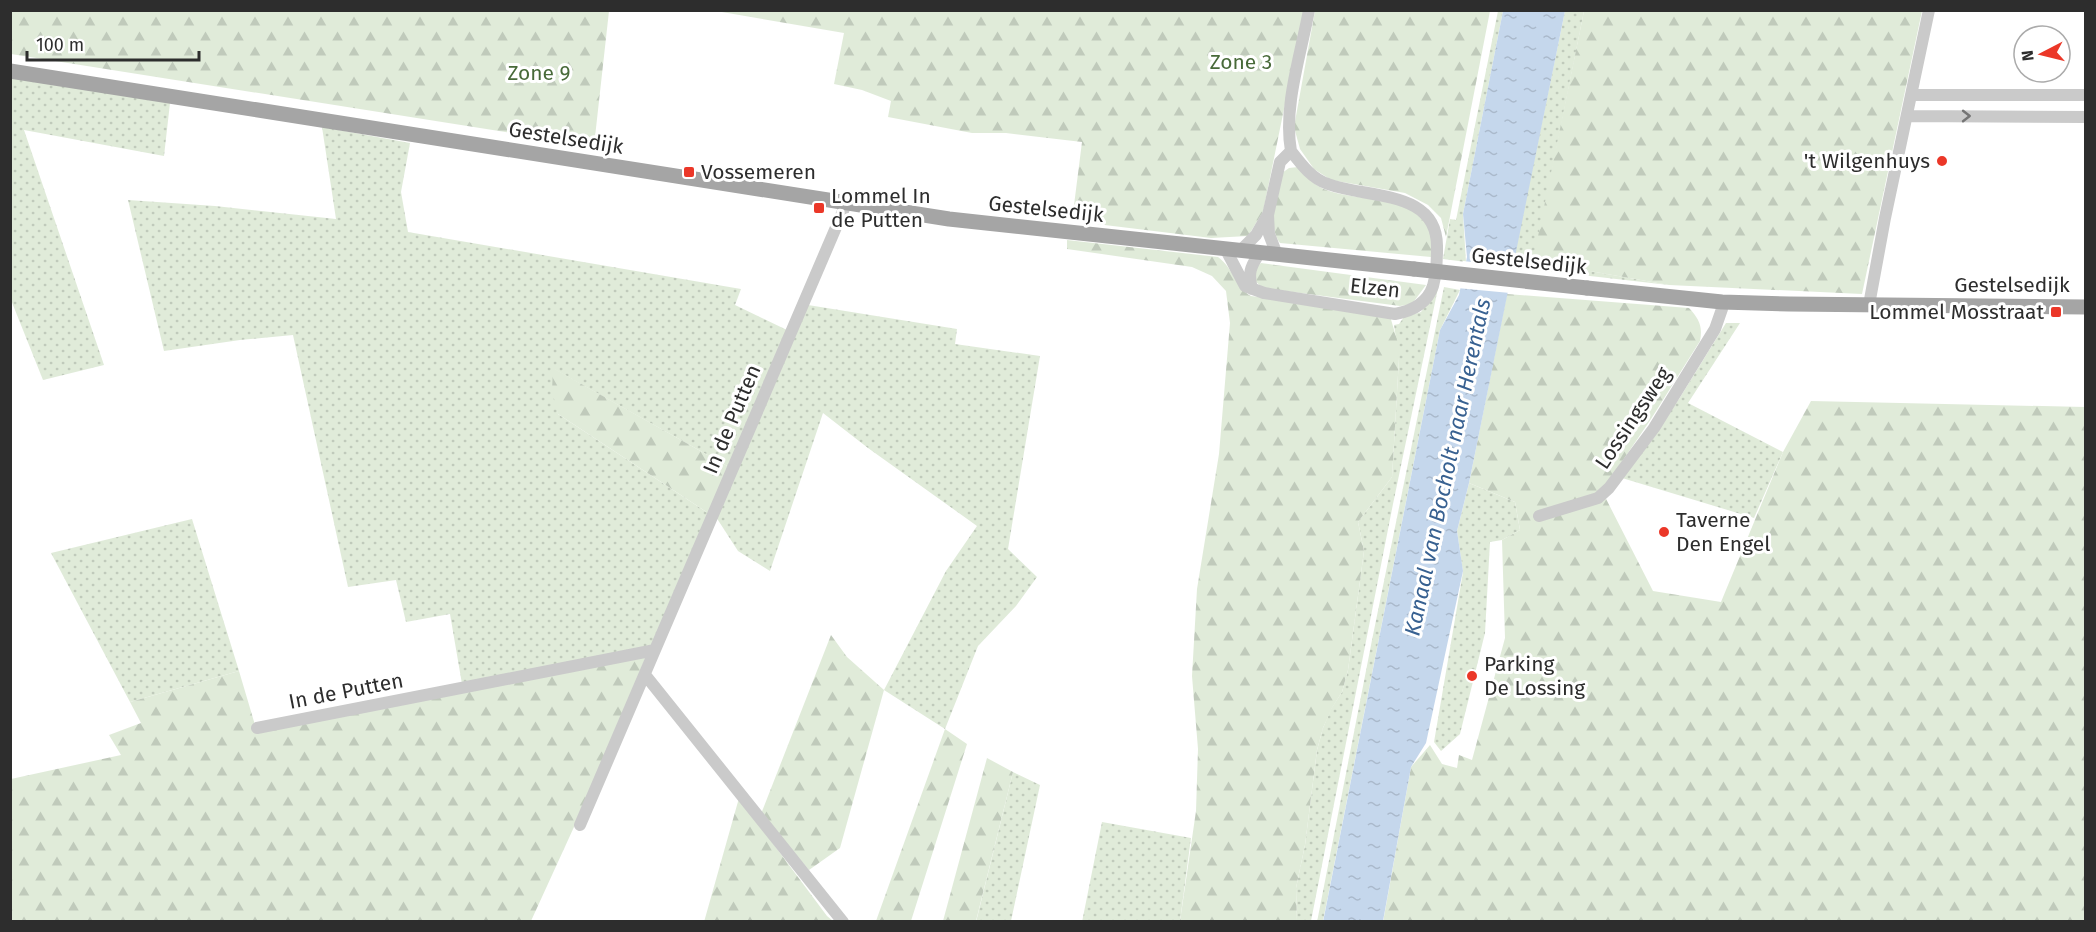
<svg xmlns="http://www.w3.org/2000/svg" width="2096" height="932" font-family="'Fira Sans',sans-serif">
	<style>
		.grass { fill: url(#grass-dots) }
		.forest { fill: url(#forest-firs) }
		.water { fill: url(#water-ripples) }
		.pier { fill: #fff }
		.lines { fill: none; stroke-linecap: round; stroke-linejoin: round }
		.minor { stroke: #cacaca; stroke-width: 12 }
		.major { stroke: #a5a5a5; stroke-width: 15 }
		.major-bridge { stroke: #a5a5a5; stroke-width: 15 }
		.oneway { stroke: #747474 }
		.poi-dot { fill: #eb3728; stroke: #fff; stroke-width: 2 }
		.labels { text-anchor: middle; stroke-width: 6; stroke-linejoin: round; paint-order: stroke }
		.park-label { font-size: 21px; fill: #486a39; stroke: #fff }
		.street-label { font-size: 21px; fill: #2d2d2d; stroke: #fff }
		.poi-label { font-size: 21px; fill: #2d2d2d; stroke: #fff; text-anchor: start }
		.water-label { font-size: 22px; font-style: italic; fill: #386191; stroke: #fff }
	</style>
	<defs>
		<pattern id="grass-dots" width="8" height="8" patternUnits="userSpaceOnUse" patternTransform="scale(1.5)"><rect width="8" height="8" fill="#e0ebd9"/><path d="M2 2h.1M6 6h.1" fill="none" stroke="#c0cabb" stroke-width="1.8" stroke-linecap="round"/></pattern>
		<pattern id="forest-firs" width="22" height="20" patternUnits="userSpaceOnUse" patternTransform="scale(1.5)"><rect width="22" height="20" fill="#e0ebd9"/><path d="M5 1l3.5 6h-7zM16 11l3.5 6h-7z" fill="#c0cabb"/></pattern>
		<pattern id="water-ripples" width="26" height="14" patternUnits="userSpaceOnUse" patternTransform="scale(1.5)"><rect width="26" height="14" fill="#c5d7ec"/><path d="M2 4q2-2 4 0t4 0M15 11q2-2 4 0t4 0" fill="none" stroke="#aab9cb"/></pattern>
	</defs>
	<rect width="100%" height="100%" fill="#fff"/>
	<!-- grass -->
	<path class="grass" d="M1498,11h5l-40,203 3,48 -23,-3 7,-40 6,1z
		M1565,11h19l-50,250 135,24 -157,-18z
		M10,77l160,26 -6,53 -140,-26 80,235 -61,15 -32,-80z
		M322,127l88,16 -9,49 7,40 333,57 -6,16 54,26 -60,136 -175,-98 4,45 150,99 -53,130 -11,6 -182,35 -12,-70 -44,8 -10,-42 -48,7 -55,-252 -53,5 -76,11 -36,-151 87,6 121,13z
		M1444,287l16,3 -20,40 -117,591 -6,1 55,-282z
		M1438,288l-45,216 -82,417 -14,1 -1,-34 9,-43 12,-95 6,-22 8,-19 11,-17 6,-22 16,-119 -6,-29 34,-45 7,-119 -5,-33 5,-1 5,-7 17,-5z
		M808,305l149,24 -2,15 85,12 -32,193 29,28 -21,29 -38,40 -33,83 -61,-39 62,-119 31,-45 -109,-78 -45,-35 -53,158 -32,-20 -22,-34z
		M1726,323h14l-52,80 95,49 -29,66 -132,-40 57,-79z
		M1469,483l46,19 5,28 -18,10 -12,2 -5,91 -25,101 -19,17 -7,-9 29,-170 -6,-41z
		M192,519l47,152 -109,31 -79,-149z
		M1013,772l27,13 -29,136 -35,1z
		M1102,822l89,16 -11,83 -98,1z"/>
	<!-- forest -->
	<path class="forest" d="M10,11h599l-15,135 -583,-92z
		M716,11v-1l588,1 -41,201 -15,24 -37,2 -139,-17 10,-79 -76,-9h-34l-84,-16 3,-16 -29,-11 -28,-6 10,-51z
		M1315,11h175l-44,226 -5,-19 -13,-13 -23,-12 -74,-13 -17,-11 -14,-20 -6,-22z
		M1584,11h338l-60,283 -193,-9 -136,-24z
		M1298,167c6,7 13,15 20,19 32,19 101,4 114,48 2,7 0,17 -1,23l-151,-14c-14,-19 -2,-49 2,-70l7,-5z
		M1067,240l151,17c16,12 18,31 33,39l139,20 9,31v11l-7,119 -34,45 6,29 -16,119 -6,22 -10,16 -9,20 -6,22 -12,95 -9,43 1,33h-117l16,-110 2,-62 -6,-73 5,-87 22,-135 11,-131 -4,-32 -14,-15 -20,-9 -125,-18z
		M1261,263l165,22 -14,19 -12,2 -137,-18 -7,-6 -2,-13z
		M1507,294l182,14c10,11 14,18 11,33l-49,78 -49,72 51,100 68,11 62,-150 28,-51 274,6v514l-702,1 28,-155 19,-22 12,19 15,4 2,-13 13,5 33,-122 -3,-98 18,-10 -5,-28 -46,-19z
		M553,368l176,99 -21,46 -150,-99 -6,-23z
		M831,635l16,22 37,33 -44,158 -31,22 -48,-56z
		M647,654l-41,103 -75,164 -520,1v-143l110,-24 -12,-20 32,-12 -11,-21 109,-31 16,54z
		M945,729l22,15 -56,177h-35z
		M987,758l26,14 -37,149h-33z
		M739,798l88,118 6,5 -129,1z"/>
	<!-- water -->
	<path class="water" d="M1503,11h62l-96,472 -12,48 6,40 -37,172 -15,24 -28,154 -60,1 117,-592 19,-35 8,-38 -4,-43z"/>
	<!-- pier -->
	<path class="pier" d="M1463,261l53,6 -6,26 -53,-5z"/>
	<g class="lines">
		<!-- minor -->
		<path class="minor" d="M1912,95h174
			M1907,116l179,1
			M1226,250l19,36 19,7 131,21c17,-3 32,-10 38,-28 3,-11 4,-25 4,-37 2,-60 -69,-50 -109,-65 -16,-5 -27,-20 -37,-33
			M1240,251l16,-16 11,-19
			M1277,255l-8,-21 -1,-19 12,-53 11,-11c-8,-44 10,-97 18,-141
			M1252,289c-4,-15 -2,-22 7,-35
			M1869,305l16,-87 44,-208
			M1539,516l59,-18 11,-10 45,-60 61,-99 7,-20v-7
			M646,676l197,246
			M257,728l398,-78
			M580,825l266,-621"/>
		<!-- major -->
		<path class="major" d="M10,71l939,148 465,50
			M1587,288l135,14 67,2 297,3"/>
		<!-- major-bridge -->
		<path class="major-bridge" d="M1414,269l173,19"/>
	</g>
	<!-- one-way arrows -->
	<defs><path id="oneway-chevron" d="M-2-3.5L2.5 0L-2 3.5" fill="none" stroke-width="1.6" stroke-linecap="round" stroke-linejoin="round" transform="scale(1.5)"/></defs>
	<use class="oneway" href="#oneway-chevron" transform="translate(1966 116)"/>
	<!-- markers -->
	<g class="poi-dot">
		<circle cx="1942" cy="161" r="6"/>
		<rect x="683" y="166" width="12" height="12" rx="3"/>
		<rect x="813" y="202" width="12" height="12" rx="3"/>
		<rect x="2050" y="306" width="12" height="12" rx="3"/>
		<circle cx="1664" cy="532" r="6"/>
		<circle cx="1472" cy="676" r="6"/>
	</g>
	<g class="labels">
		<!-- park labels -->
		<g class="park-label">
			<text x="1241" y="69">Zone 3</text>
			<text x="539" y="80">Zone 9</text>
		</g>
		<!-- street labels -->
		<g class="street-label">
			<text transform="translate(566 138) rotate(9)" y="7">Gestelsedijk</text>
			<text transform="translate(1046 209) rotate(6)" y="7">Gestelsedijk</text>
			<text transform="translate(1529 261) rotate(6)" y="7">Gestelsedijk</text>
			<text x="2012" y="292">Gestelsedijk</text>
			<text transform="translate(1375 288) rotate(6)" y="7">Elzen</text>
			<text transform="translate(1633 418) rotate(-56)" y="7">Lossingsweg</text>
			<text transform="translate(732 419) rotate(-67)" y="7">In de Putten</text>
			<text transform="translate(346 691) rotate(-11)" y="7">In de Putten</text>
		</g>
		<!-- poi labels -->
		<g class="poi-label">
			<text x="1930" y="168" text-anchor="end">'t Wilgenhuys</text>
			<text x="701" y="179">Vossemeren</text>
			<text x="831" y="203">Lommel In<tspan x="831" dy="24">de Putten</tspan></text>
			<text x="2044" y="319" text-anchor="end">Lommel Mosstraat</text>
			<text x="1676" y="527">Taverne<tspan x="1676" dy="24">Den Engel</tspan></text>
			<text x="1484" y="671">Parking<tspan x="1484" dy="24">De Lossing</tspan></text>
		</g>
		<!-- water labels -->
		<g class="water-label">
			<text transform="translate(1447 467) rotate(-78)" y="8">Kanaal van Bocholt naar Herentals</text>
		</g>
	</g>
	<!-- border -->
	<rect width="2096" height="932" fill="none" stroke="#2d2d2d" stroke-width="24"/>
	<!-- north arrow -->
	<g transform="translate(2042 54) rotate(263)"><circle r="28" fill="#ffffff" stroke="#ababab" stroke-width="1.5"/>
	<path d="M0-4.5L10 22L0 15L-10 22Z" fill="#eb3728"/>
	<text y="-9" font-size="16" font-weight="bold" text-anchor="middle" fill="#2d2d2d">N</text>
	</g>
	<!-- scale -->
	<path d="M27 51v9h172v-9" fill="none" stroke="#2d2d2d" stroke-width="3"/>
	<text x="36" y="51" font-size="18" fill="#2d2d2d" stroke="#ffffff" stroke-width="4.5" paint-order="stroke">100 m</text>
</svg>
